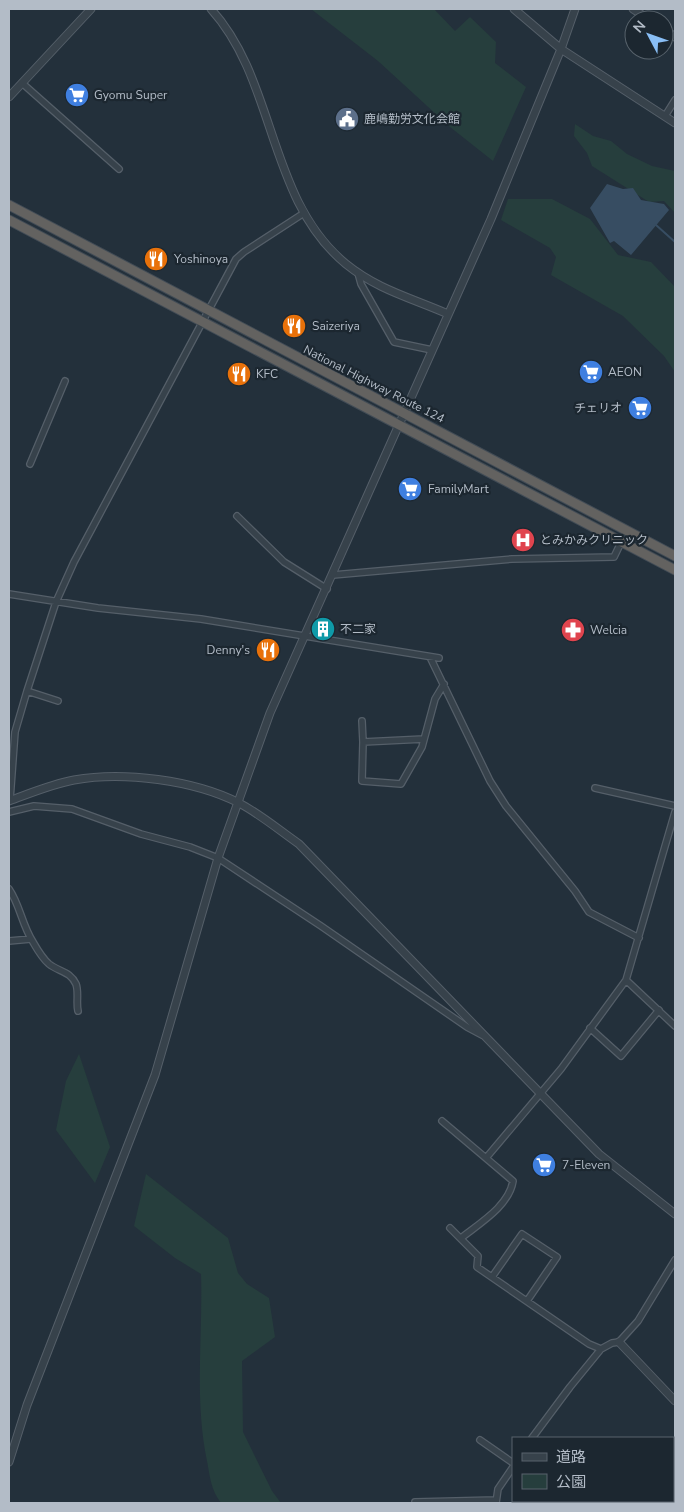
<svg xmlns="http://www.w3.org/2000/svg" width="684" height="1512" font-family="'Nunito Sans','Noto Sans JP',sans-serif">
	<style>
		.green { fill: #263e3d }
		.water { fill: #374d62 }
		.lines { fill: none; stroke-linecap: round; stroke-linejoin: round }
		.stream { stroke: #374d62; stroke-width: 2 }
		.minor-casing { stroke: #555f69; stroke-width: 8 }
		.tertiary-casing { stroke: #555f69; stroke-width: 9 }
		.trunk-casing { stroke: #424c56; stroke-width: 11 }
		.minor { stroke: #37424b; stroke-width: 5.5 }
		.tertiary { stroke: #37424b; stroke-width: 7 }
		.trunk { stroke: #636260; stroke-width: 9 }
		.labels { text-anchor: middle; stroke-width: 4.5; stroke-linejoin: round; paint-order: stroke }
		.poi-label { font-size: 12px; fill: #b3bcc7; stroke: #1c2730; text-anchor: start }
		.street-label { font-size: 12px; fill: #b3bcc7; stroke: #1c2730 }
	</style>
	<rect width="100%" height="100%" fill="#23303b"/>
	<!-- green -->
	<path class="green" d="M311,9h123l21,22 15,-14 26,25 -1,21 31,24 -33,74 -43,-34 -72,-66z
		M575,124l18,12 18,5 16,13 25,12 23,5v42l-11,-12 -15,1 -57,-36 -5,-13 -13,-17z
		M508,199h44l38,20 28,36 33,7 24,25v85l-11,-16 -41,-40 -72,-41 5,-18 -6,-9 -49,-28z
		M79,1054l31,93 -15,36 -39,-53 10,-49z
		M146,1174l82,64 10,35 9,11 22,14 6,39 -33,24 1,71 29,59 9,12h-60c-10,-13 -11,-26 -14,-42 -13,-63 -4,-124 -6,-187l-26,-16 -41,-32z"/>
	<!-- water -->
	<path class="water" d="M607,184l16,5 10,-1 8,12 23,4 5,6 -38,45 -17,-14 -4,2 -20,-35z"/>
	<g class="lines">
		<!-- stream -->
		<path class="stream" d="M656,225l19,17"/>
		<!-- minor casing -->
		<g class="minor-casing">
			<path id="minor" d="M22,83l97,86
				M665,116l10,-16
				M358,273l3,11 33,58 38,8
				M30,464l35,-83
				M237,516l47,46 43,27
				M333,575l179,-16 102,-2 13,-27
				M9,594l89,14 103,11 238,39
				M430,657l60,124 16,25 69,85 14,21 50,26
				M58,701l-31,-10 29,-89 18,-40 162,-303 8,-7 60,-39
				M362,721l1,21 61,-3
				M363,742l-1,39 39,3 21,-37 13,-48 9,-15
				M595,788l80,18
				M10,800l5,-68 12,-41
				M9,812l25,-6 38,3 69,25 49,13 28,11 103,68 146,101 15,8
				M9,889c11,16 13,36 24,53 4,7 9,16 16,22 10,8 21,7 27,20 3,8 0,19 2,27
				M9,941l22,-2
				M626,980l49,46
				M590,1028l31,28 38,-46
				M442,1121l71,60c-4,25 -33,42 -52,57
				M486,1158l75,-89 65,-89 49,-168
				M450,1228l28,28 -1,11 112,77 12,5
				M492,1277l30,-43 35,23 -30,44
				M532,1438l38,-51 31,-38 11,-6 7,-1 19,-21 37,-61
				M480,1440l33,23
				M415,1502l81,-2
				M496,1503l2,-14 15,-22"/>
		</g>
		<!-- tertiary casing -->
		<g class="tertiary-casing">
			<path id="tertiary" d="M211,9c66,73 56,190 135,255 32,26 66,34 102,50
				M514,9l47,40 114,74
				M633,9l17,11
				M664,29l11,8
				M9,97l82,-88
				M9,801c22,-8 43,-17 65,-21 49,-9 120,0 165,23 21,11 40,27 60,41l300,310 76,60
				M619,1342l56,59
				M9,1462l18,-57 128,-330 63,-217 52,-145 221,-494 70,-170 14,-40"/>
		</g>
		<!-- trunk casing -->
		<g class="trunk-casing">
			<path id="trunk" d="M9,205l666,351
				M9,220l666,350"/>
		</g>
		<!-- minor -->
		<use href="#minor" class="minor"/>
		<!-- tertiary -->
		<use href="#tertiary" class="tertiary"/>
		<!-- trunk -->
		<use href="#trunk" class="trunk"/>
	</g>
	<!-- icons -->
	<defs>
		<g id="supermarket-disc" transform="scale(1.25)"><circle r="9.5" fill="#3f7fe0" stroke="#1c2730"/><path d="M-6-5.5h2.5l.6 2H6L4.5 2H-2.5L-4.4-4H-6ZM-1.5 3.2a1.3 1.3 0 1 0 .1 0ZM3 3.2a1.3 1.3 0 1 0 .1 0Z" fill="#fff"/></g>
		<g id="civic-disc" transform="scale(1.25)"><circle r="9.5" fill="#5c6f8a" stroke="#1c2730"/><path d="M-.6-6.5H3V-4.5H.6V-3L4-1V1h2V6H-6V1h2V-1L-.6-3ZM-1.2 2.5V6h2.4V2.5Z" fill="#fff"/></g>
		<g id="restaurant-disc" transform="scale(1.25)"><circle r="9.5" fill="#e8710a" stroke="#1c2730"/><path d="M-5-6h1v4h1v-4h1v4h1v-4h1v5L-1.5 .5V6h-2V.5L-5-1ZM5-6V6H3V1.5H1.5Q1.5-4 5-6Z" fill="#fff"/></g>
		<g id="hospital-disc" transform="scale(1.25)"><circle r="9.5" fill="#e0444e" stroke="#1c2730"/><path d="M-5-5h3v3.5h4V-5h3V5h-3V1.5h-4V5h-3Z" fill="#fff"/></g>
		<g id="building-disc" transform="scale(1.25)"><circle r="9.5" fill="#0f9aa8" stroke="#1c2730"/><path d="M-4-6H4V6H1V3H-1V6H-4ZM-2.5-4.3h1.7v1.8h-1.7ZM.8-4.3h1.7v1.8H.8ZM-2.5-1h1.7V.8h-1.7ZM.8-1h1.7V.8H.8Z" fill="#fff"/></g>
		<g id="pharmacy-disc" transform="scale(1.25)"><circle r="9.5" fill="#e0444e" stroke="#1c2730"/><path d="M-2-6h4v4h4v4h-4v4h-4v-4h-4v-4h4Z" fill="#fff"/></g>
	</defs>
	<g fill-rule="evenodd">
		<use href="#supermarket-disc" x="77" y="95"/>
		<use href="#civic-disc" x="347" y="119"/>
		<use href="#restaurant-disc" x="156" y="259"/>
		<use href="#restaurant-disc" x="294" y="326"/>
		<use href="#supermarket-disc" x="591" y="372"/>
		<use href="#restaurant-disc" x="239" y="374"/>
		<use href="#supermarket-disc" x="640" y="408"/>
		<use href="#supermarket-disc" x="410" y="489"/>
		<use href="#hospital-disc" x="523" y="540"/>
		<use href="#building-disc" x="323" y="629"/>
		<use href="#pharmacy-disc" x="573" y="630"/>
		<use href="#restaurant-disc" x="268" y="650"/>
		<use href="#supermarket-disc" x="544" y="1165"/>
	</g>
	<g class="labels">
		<!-- poi labels -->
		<g class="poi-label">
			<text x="94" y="99">Gyomu Super</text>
			<text x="364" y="123">鹿嶋勤労文化会館</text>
			<text x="174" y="263">Yoshinoya</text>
			<text x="312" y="330">Saizeriya</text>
			<text x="608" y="376">AEON</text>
			<text x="256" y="378">KFC</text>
			<text x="622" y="412" text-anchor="end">チェリオ</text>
			<text x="428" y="493">FamilyMart</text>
			<text x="540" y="544">とみかみクリニック</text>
			<text x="340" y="633">不二家</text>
			<text x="590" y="634">Welcia</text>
			<text x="250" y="654" text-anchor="end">Denny's</text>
			<text x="562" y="1169">7-Eleven</text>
		</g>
		<!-- street labels -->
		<g class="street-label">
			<text transform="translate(374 384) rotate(27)" y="4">National Highway Route 124</text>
		</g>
	</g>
	<!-- border -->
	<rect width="684" height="1512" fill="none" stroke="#b3bcc7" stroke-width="20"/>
	<!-- legend -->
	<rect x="512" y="1437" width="162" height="65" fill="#1c2730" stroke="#58636c"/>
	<rect x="522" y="1453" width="25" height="8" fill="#37424b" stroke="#58636c"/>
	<text x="556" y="1462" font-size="15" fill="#b3bcc7">道路</text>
	<rect x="522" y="1474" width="25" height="15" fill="#263e3d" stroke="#58636c"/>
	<text x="556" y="1487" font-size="15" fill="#b3bcc7">公園</text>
	<!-- north arrow -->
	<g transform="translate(649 35) rotate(311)"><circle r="24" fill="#1c2730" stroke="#58636c"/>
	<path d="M0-4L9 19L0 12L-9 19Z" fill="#89bef5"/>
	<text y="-8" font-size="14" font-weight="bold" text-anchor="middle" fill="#b3bcc7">N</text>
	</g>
</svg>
